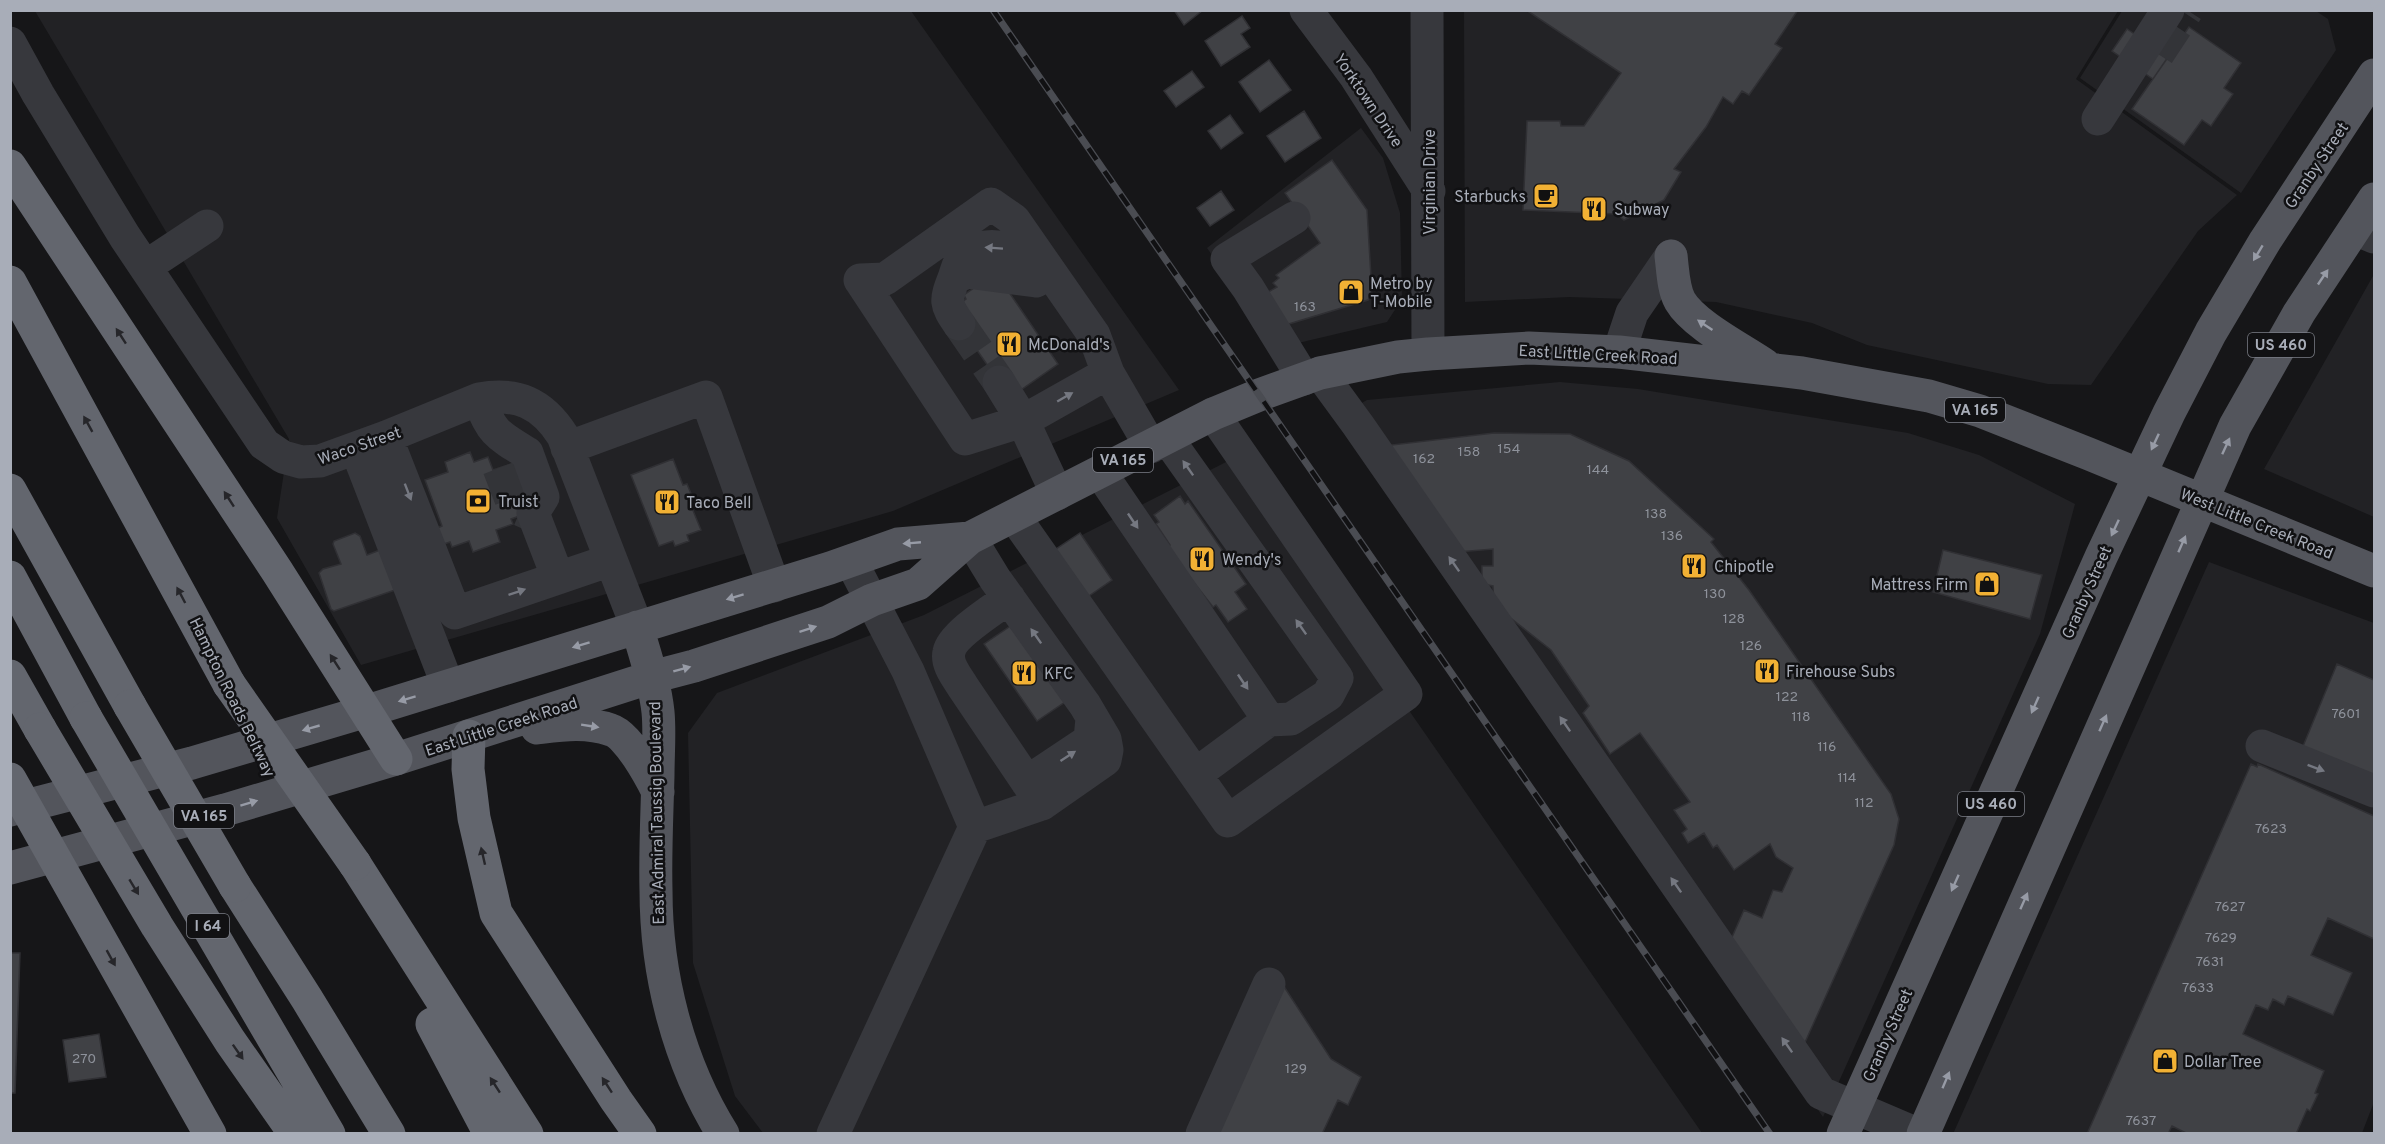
<svg xmlns="http://www.w3.org/2000/svg" width="2385" height="1144" font-family="Overpass,sans-serif">
	<style>
		.built { fill: #222225 }
		.building { fill: #404145; stroke: #303034; stroke-width: 1.5 }
		.lines { fill: none; stroke-linecap: round; stroke-linejoin: round }
		.minor-tunnel { stroke: #333438; stroke-width: 33; stroke-dasharray: 33 16; stroke-linecap: butt }
		.minor { stroke: #37383d; stroke-width: 33 }
		.major { stroke: #53555c; stroke-width: 33 }
		.highway { stroke: #63666e; stroke-width: 33 }
		.rail-casing { stroke: #4a4c52; stroke-width: 7 }
		.rail { stroke: #111113; stroke-width: 4.5; stroke-dasharray: 14; stroke-linecap: butt }
		.highway-bridge { stroke: #63666e; stroke-width: 33 }
		.oneway { fill: #757881 }
		.oneway2 { fill: #979ba6 }
		.oneway3 { fill: #26262a }
		.labels { text-anchor: middle; stroke-width: 5; stroke-linejoin: round; paint-order: stroke }
		.number-label { font-size: 14px; fill: #8e929b }
		.shield { fill: #111113; stroke: #7b7e86; stroke-width: 1.5 }
		.shield-label { font-size: 15px; font-weight: bold; fill: #a8adb8 }
		.street-label { font-size: 16px; fill: #a8adb8; stroke: #111113 }
		.poi-label { font-size: 16px; fill: #a8adb8; stroke: #111113; text-anchor: start }
	</style>
	<rect width="100%" height="100%" fill="#161618"/>
	<!-- built -->
	<path class="built" d="M35,11h876l268,379 -286,121 -532,154 -84,-147 12,-79z
		M1464,11h654l-42,68 161,116 -39,36 -107,154 -43,-1 -181,-39 -55,-22 -96,-21 -147,-5 -104,5z
		M2122,11h194l12,8 8,31 -95,143 -161,-115z
		M1361,128l22,30 17,55 2,86 -15,23 -110,26 -70,-100z
		M2373,276l1,1v240l-110,-48z
		M1560,382l78,7 270,44 71,22 96,49 -35,130 -217,483 -488,-699 32,-18z
		M1234,458l468,675h-939l-28,-37 -42,-133 -5,-230 29,-40 207,-78z
		M2209,562l165,61v479l-12,31 -409,1z"/>
	<!-- building -->
	<path class="building" d="M1174,10h29l-19,15z
		M1526,10h272l-23,34 7,4 -33,47 -7,-4 -9,13 -10,-7 -17,30 -32,42 7,3 -17,28 -40,20 -7,-6 -94,-4 4,-89h33l1,5h23l37,-53z
		M1242,16l8,12 -9,6 9,13 -29,19 -16,-25z
		M2189,27l52,36 -17,25 9,6 -22,32 -9,-6 -18,25 -52,-36z
		M2127,29l41,28 -15,22 -41,-28z
		M1269,60l22,30 -31,22 -21,-30z
		M1192,71l12,16 -28,20 -12,-16z
		M1304,111l17,27 -36,24 -18,-26z
		M1230,115l13,18 -22,16 -13,-18z
		M1332,160l35,50 5,84 -4,6 -86,26 -19,-31 14,-8 -4,-4 6,-5 -3,-3 44,-32 -35,-50z
		M1221,191l13,19 -24,16 -13,-18z
		M998,276l60,88 -43,30 -16,-12 -40,-58v-20l7,-5 -2,-4 17,-12z
		M1494,433l76,1 59,27 85,78 -3,3 38,48 142,204 8,25 -5,26 -92,204 -73,-105 15,-34 18,8 11,-28 9,2 11,-24 -17,-11 -6,-13 -36,26 -17,-25 -4,3 -9,-15 -16,10 -6,-10 5,-4 -13,-19 16,-8 -50,-69 -30,21 -27,-41 6,-7 -38,-56 -57,-45 -1,-19 -11,-2v-18h11v-17l-35,3 -75,-106z
		M470,452l4,10 14,-5 5,13 21,-7 20,20 -15,6 9,24 -17,6 2,5 -17,6 4,12 -27,10 -4,-11 -17,6 -2,-5 -9,3 -6,-16 7,-3 -17,-46 23,-8 -3,-10z
		M673,459l10,26 4,-1 7,17 -4,2 11,27 -14,5 2,6 -14,5 -2,-5 -14,5 -28,-71z
		M1180,496l5,8 3,-3 58,83 -11,8 12,17 -19,13 -12,-17 -3,2 -47,-60 4,-2 -14,-21 3,-2 -5,-7z
		M355,533l5,3 7,19 13,-5 15,40 -61,21 -3,-2 -12,-36 4,-4 18,-5 -8,-20 1,-3z
		M1080,533l32,47 -26,18 -33,-47z
		M1943,550l99,25 -12,44 -97,-27z
		M1012,625l53,77 -28,19 -53,-77z
		M2337,664l37,16v101l-73,-30z
		M2251,764l6,3 1,-3 116,52v123l-46,-21 -17,37 41,18 -19,42 -45,-19 -4,9 -11,-6 -5,11 -12,-5 -13,29 81,37 -9,22 3,1 -8,17 -3,-2 -11,25h-108l-16,-8 -4,8h-81z
		M10,953h10l-5,140h-5z
		M1283,985l48,74 30,18 -13,28 -10,-5 -16,34h-106z
		M99,1034l7,43 -37,5 -6,-42z"/>
	<g class="lines">
		<!-- minor-tunnel -->
		<path class="minor-tunnel" d="M2158,54l29,-44
			M959,324l40,58
			M499,468l15,39 14,6"/>
		<!-- minor -->
		<path class="minor" d="M1306,10l50,67 73,114
			M1427,10l1,344
			M10,43l28,51 87,143 139,207 19,13 18,5 19,-1 66,-24 93,-38c38,-7 63,4 84,37l74,191
			M2098,119l70,-109
			M1294,218l-67,41 21,29 56,91
			M2355,229l19,8
			M145,267l62,-41
			M954,278c2,-5 3,-13 7,-17 13,-18 43,-19 59,-4 6,7 11,17 16,24
			M860,280l25,-1 106,-75 23,16 80,115 14,38 43,74
			M860,280l105,159 58,-18 85,-48
			M959,324c-14,-20 -14,-23 -5,-46l13,-6 69,9
			M1619,352l13,-39 39,-57
			M1320,373l38,52 463,668 96,41
			M999,382l24,39 34,73
			M479,399c12,33 18,36 48,54l16,44 -10,16 25,65
			M386,437l69,176 156,-53
			M356,448l92,238
			M567,448l139,-51 68,189
			M1100,472l169,248 22,-1 37,-24 9,-17 -170,-240
			M1014,516l214,305 178,-127 -193,-280
			M851,561l57,110 67,156
			M1009,598c-15,11 -57,37 -60,54 -3,12 8,25 14,35l79,117
			M2262,746l112,45
			M1196,774l73,-54
			M1027,782l63,-42 2,-22
			M833,1134l142,-307 67,-23 63,-44 2,-10 -2,-11 -20,-34 -90,-126 -25,-41
			M1202,1134l67,-150"/>
		<!-- major -->
		<path class="major" d="M1671,256c2,15 2,32 9,45 14,24 62,48 85,64
			M637,627c8,28 18,56 21,85 2,20 0,42 0,63 -1,39 -3,77 -2,115 0,84 22,172 67,244
			M537,728c24,-3 49,-7 74,2 17,5 39,46 47,62
			M10,810l182,-47 175,-52 463,-143 68,-24 72,-6
			M10,868l215,-58 171,-51 256,-82 42,-11 134,-44 44,-22 46,-16 52,-46 243,-124 46,-19 61,-22 78,-16 30,-3 101,-6 90,4 183,21 127,23 51,15 109,43 285,117
			M1843,1134l258,-577 68,-144 42,-81 54,-91 109,-166
			M1923,1134l312,-708 64,-113 75,-114"/>
		<!-- highway -->
		<path class="highway" d="M10,166l267,405 119,188
			M10,282l219,402
			M10,490l120,216
			M10,577l76,141
			M10,676l30,53
			M469,736l-1,33 6,49 22,95 120,187 24,34
			M355,864l172,270
			M235,886l72,113 82,135
			M432,1024l58,110"/>
		<!-- rail casing -->
		<g class="rail-casing">
			<path id="rail" d="M993,10l777,1124"/>
		</g>
		<!-- rail -->
		<use href="#rail" class="rail"/>
		<!-- highway-bridge -->
		<path class="highway-bridge" d="M229,684l126,180
			M130,706l105,180
			M86,718l243,416
			M40,729l117,197 73,115 65,93
			M10,779l200,355"/>
	</g>
	<!-- one-way arrows -->
	<defs><path id="oneway-solid" d="M-6-.8H1V-3.2L6.5 0L1 3.2V.8H-6Z" transform="scale(1.5)"/></defs>
	<g class="oneway">
		<use href="#oneway-solid" transform="translate(994 248) rotate(-176)"/>
		<use href="#oneway-solid" transform="translate(1065 397) rotate(-30)"/>
		<use href="#oneway-solid" transform="translate(1188 468) rotate(-125)"/>
		<use href="#oneway-solid" transform="translate(408 492) rotate(69)"/>
		<use href="#oneway-solid" transform="translate(1133 521) rotate(56)"/>
		<use href="#oneway-solid" transform="translate(1454 564) rotate(-125)"/>
		<use href="#oneway-solid" transform="translate(517 592) rotate(-19)"/>
		<use href="#oneway-solid" transform="translate(1301 627) rotate(-125)"/>
		<use href="#oneway-solid" transform="translate(1036 636) rotate(-125)"/>
		<use href="#oneway-solid" transform="translate(1243 682) rotate(56)"/>
		<use href="#oneway-solid" transform="translate(1565 724) rotate(-125)"/>
		<use href="#oneway-solid" transform="translate(1068 756) rotate(-33)"/>
		<use href="#oneway-solid" transform="translate(2316 768) rotate(21)"/>
		<use href="#oneway-solid" transform="translate(1676 885) rotate(-125)"/>
		<use href="#oneway-solid" transform="translate(1787 1045) rotate(-125)"/>
	</g>
	<g class="oneway2">
		<use href="#oneway-solid" transform="translate(2258 253) rotate(121)"/>
		<use href="#oneway-solid" transform="translate(2323 277) rotate(-56)"/>
		<use href="#oneway-solid" transform="translate(1705 325) rotate(-146)"/>
		<use href="#oneway-solid" transform="translate(2155 442) rotate(115)"/>
		<use href="#oneway-solid" transform="translate(2226 446) rotate(-65)"/>
		<use href="#oneway-solid" transform="translate(2115 528) rotate(115)"/>
		<use href="#oneway-solid" transform="translate(912 543) rotate(175)"/>
		<use href="#oneway-solid" transform="translate(2182 544) rotate(-66)"/>
		<use href="#oneway-solid" transform="translate(735 597) rotate(163)"/>
		<use href="#oneway-solid" transform="translate(808 629) rotate(-18)"/>
		<use href="#oneway-solid" transform="translate(581 645) rotate(163)"/>
		<use href="#oneway-solid" transform="translate(682 669) rotate(-15)"/>
		<use href="#oneway-solid" transform="translate(407 699) rotate(163)"/>
		<use href="#oneway-solid" transform="translate(2035 705) rotate(114)"/>
		<use href="#oneway-solid" transform="translate(2103 723) rotate(-66)"/>
		<use href="#oneway-solid" transform="translate(590 726) rotate(9)"/>
		<use href="#oneway-solid" transform="translate(311 728) rotate(164)"/>
		<use href="#oneway-solid" transform="translate(249 803) rotate(-17)"/>
		<use href="#oneway-solid" transform="translate(1955 883) rotate(114)"/>
		<use href="#oneway-solid" transform="translate(2024 901) rotate(-66)"/>
		<use href="#oneway-solid" transform="translate(1946 1080) rotate(-67)"/>
	</g>
	<g class="oneway3">
		<use href="#oneway-solid" transform="translate(121 336) rotate(-123)"/>
		<use href="#oneway-solid" transform="translate(88 424) rotate(-119)"/>
		<use href="#oneway-solid" transform="translate(229 499) rotate(-123)"/>
		<use href="#oneway-solid" transform="translate(181 595) rotate(-118)"/>
		<use href="#oneway-solid" transform="translate(335 662) rotate(-123)"/>
		<use href="#oneway-solid" transform="translate(483 856) rotate(-103)"/>
		<use href="#oneway-solid" transform="translate(134 887) rotate(59)"/>
		<use href="#oneway-solid" transform="translate(111 958) rotate(61)"/>
		<use href="#oneway-solid" transform="translate(238 1052) rotate(55)"/>
		<use href="#oneway-solid" transform="translate(495 1085) rotate(-123)"/>
		<use href="#oneway-solid" transform="translate(607 1085) rotate(-123)"/>
	</g>
	<!-- icons -->
	<defs>
		<g id="cafe-square" transform="scale(1.35)"><rect x="-9" y="-9" width="18" height="18" rx="4" fill="#f2b134" stroke="#111113"/><path d="M-5.5-4.5H6V0H3Q3 3.5 0 3.5H-2.5Q-5.5 3.5-5.5 0ZM3-3.2v2h1.7v-2ZM-6 4.5H4V6H-6Z" fill="#111"/></g>
		<g id="restaurant-square" transform="scale(1.35)"><rect x="-9" y="-9" width="18" height="18" rx="4" fill="#f2b134" stroke="#111113"/><path d="M-5-6h1v4h1v-4h1v4h1v-4h1v5L-1.5 .5V6h-2V.5L-5-1ZM5-6V6H3V1.5H1.5Q1.5-4 5-6Z" fill="#111"/></g>
		<g id="shop-square" transform="scale(1.35)"><rect x="-9" y="-9" width="18" height="18" rx="4" fill="#f2b134" stroke="#111113"/><path d="M-5-2.5h2.3a2.7 3.5 0 0 1 5.4 0H5L5.5 6h-11ZM-1.5-2.5h3a1.5 2.3 0 0 0-3 0Z" fill="#111"/></g>
		<g id="bank-square" transform="scale(1.35)"><rect x="-9" y="-9" width="18" height="18" rx="4" fill="#f2b134" stroke="#111113"/><path d="M-6-4H6V4H-6ZM0-2.3a2.3 2.3 0 1 0 0 4.6a2.3 2.3 0 1 0 0-4.6Z" fill="#111"/></g>
	</defs>
	<g fill-rule="evenodd">
		<use href="#cafe-square" x="1546" y="196"/>
		<use href="#restaurant-square" x="1594" y="209"/>
		<use href="#shop-square" x="1351" y="292"/>
		<use href="#restaurant-square" x="1009" y="344"/>
		<use href="#bank-square" x="478" y="501"/>
		<use href="#restaurant-square" x="667" y="502"/>
		<use href="#restaurant-square" x="1202" y="559"/>
		<use href="#restaurant-square" x="1694" y="566"/>
		<use href="#shop-square" x="1987" y="584"/>
		<use href="#restaurant-square" x="1767" y="671"/>
		<use href="#restaurant-square" x="1024" y="673"/>
		<use href="#shop-square" x="2165" y="1061"/>
	</g>
	<g class="labels">
		<!-- number labels -->
		<g class="number-label">
			<text x="1305" y="311">163</text>
			<text x="1509" y="453">154</text>
			<text x="1469" y="456">158</text>
			<text x="1424" y="463">162</text>
			<text x="1598" y="474">144</text>
			<text x="1656" y="518">138</text>
			<text x="1672" y="540">136</text>
			<text x="1715" y="598">130</text>
			<text x="1734" y="623">128</text>
			<text x="1751" y="650">126</text>
			<text x="1787" y="701">122</text>
			<text x="2346" y="718">7601</text>
			<text x="1801" y="721">118</text>
			<text x="1827" y="751">116</text>
			<text x="1847" y="782">114</text>
			<text x="1864" y="807">112</text>
			<text x="2271" y="833">7623</text>
			<text x="2230" y="911">7627</text>
			<text x="2221" y="942">7629</text>
			<text x="2210" y="966">7631</text>
			<text x="2198" y="992">7633</text>
			<text x="84" y="1063">270</text>
			<text x="1296" y="1073">129</text>
			<text x="2141" y="1125">7637</text>
		</g>
		<!-- shield labels -->
		<g class="shield">
			<rect x="2248" y="333" width="66" height="24" rx="4.5"/>
			<rect x="1945" y="398" width="60" height="24" rx="4.5"/>
			<rect x="1093" y="448" width="60" height="24" rx="4.5"/>
			<rect x="1958" y="792" width="66" height="24" rx="4.5"/>
			<rect x="174" y="804" width="60" height="24" rx="4.5"/>
			<rect x="187" y="914" width="42" height="24" rx="4.5"/>
		</g>
		<g class="shield-label">
			<text x="2281" y="350">US 460</text>
			<text x="1975" y="415">VA 165</text>
			<text x="1123" y="465">VA 165</text>
			<text x="1991" y="809">US 460</text>
			<text x="204" y="821">VA 165</text>
			<text x="208" y="931">I 64</text>
		</g>
		<!-- street labels -->
		<g class="street-label">
			<text transform="translate(1369 100) rotate(56)" y="6">Yorktown Drive</text>
			<text transform="translate(2316 165) rotate(-56)" y="6">Granby Street</text>
			<text transform="translate(1429 182) rotate(-90)" y="6">Virginian Drive</text>
			<text transform="translate(1598 354) rotate(3)" y="6">East Little Creek Road</text>
			<text transform="translate(359 445) rotate(-19)" y="6">Waco Street</text>
			<text transform="translate(2257 523) rotate(22)" y="6">West Little Creek Road</text>
			<text transform="translate(2086 592) rotate(-66)" y="6">Granby Street</text>
			<text transform="translate(233 697) rotate(64)" y="6">Hampton Roads Beltway</text>
			<text transform="translate(501 726) rotate(-18)" y="6">East Little Creek Road</text>
			<text transform="translate(656 813) rotate(-91)" y="6">East Admiral Taussig Boulevard</text>
			<text transform="translate(1887 1035) rotate(-66)" y="6">Granby Street</text>
		</g>
		<!-- poi labels -->
		<g class="poi-label">
			<text x="1526" y="202" text-anchor="end">Starbucks</text>
			<text x="1614" y="215">Subway</text>
			<text x="1370" y="289">Metro by<tspan x="1370" dy="18">T-Mobile</tspan></text>
			<text x="1028" y="350">McDonald's</text>
			<text x="498" y="507">Truist</text>
			<text x="686" y="508">Taco Bell</text>
			<text x="1222" y="565">Wendy's</text>
			<text x="1714" y="572">Chipotle</text>
			<text x="1968" y="590" text-anchor="end">Mattress Firm</text>
			<text x="1786" y="677">Firehouse Subs</text>
			<text x="1044" y="679">KFC</text>
			<text x="2184" y="1067">Dollar Tree</text>
		</g>
	</g>
	<!-- border -->
	<rect width="2385" height="1144" fill="none" stroke="#a8adb8" stroke-width="24"/>
</svg>
